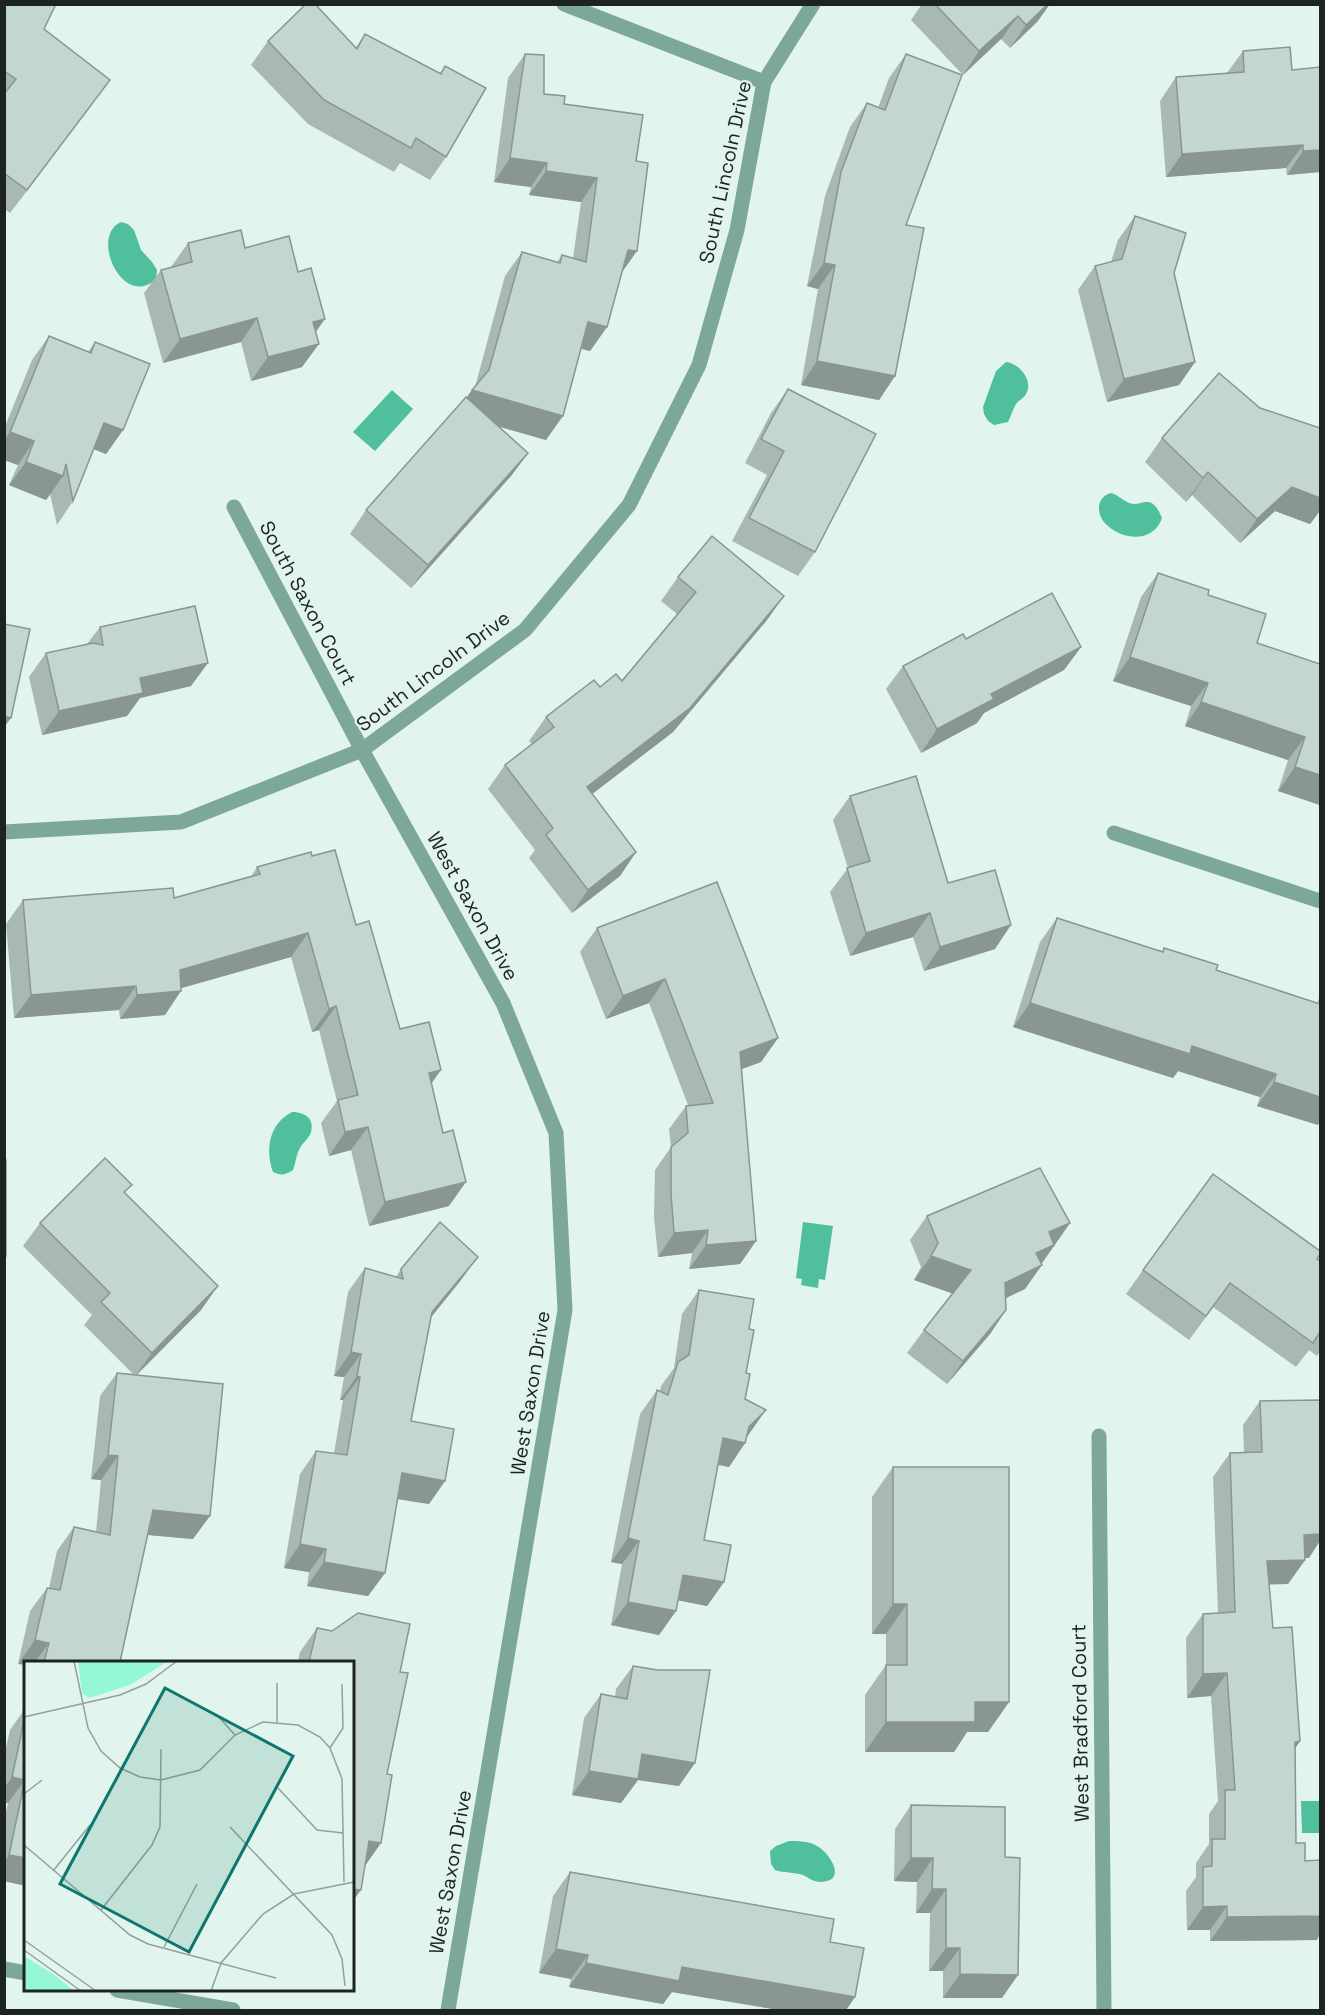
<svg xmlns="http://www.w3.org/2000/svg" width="1325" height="2015" font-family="'Space Grotesk',sans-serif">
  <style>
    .water { fill: #4fbf9d }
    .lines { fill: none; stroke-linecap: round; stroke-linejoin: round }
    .street { stroke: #7da898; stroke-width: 15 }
    .wall { fill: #a9b9b2 }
    .shaded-wall { fill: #899691 }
    .building { fill: #c4d7cf; stroke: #899691; stroke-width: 1.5 }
    .labels { text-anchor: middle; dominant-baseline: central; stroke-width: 4.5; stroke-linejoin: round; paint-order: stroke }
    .street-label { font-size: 20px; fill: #1c2421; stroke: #e1f4ed }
    .inset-road { fill: none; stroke: #92a19b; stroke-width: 1.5 }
    .view { fill: #0f766e; fill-opacity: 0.15; stroke: #0f766e; stroke-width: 3 }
    .inset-edge { fill: none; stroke: #1c2421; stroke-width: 3 }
  </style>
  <rect width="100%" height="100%" fill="#e1f4ed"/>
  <g class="water">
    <path d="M121,222L128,224L134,230L141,250L152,262L157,270L156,279C123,310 89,236 121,222Z"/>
    <path d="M1006,362C1019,363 1034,381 1026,394C1024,398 1019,400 1016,404C1013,409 1011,416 1008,422L994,425L988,421L984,414L983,407L996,371Z"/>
    <path d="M392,390L413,409L375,451L353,432Z"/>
    <path d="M1111,493C1118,495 1121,499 1127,502C1141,510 1150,489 1162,518C1154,542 1125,541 1108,526C1096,517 1095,497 1111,493Z"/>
    <path d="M292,1112C304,1112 315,1118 311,1132C309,1139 303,1142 300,1148C296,1154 296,1163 293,1170C285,1175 281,1176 273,1172C265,1149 269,1124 292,1112Z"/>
    <path d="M803,1222L833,1226L825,1280L819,1279L818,1288L801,1285L802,1279L796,1278Z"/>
    <path d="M1301,1801H1320V1833H1302Z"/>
    <path d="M789,1841C798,1841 809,1841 817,1846C830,1853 848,1881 821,1882C813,1882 809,1878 803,1875C794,1872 784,1873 775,1870L771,1864L770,1851L776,1846Z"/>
  </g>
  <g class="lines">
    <g class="street">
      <path d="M564,4L764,82"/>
      <path d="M234,507L362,750L503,1003L556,1133L565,1310L448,2010"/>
      <path d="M4,832L181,822L362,750L525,630L629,505L699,365L737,230L764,82L813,4"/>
      <path d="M1114,833L1320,901"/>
      <path d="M1099,1436L1104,2010"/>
      <path d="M4,1969L26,1973"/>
      <path d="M117,1990L233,2010"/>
    </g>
  </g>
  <g class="wall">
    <path d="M4,4L44,29L93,103L10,213L4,209Z"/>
    <path d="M922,4H1050L1037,22L1010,48L1001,39L963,75L911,20Z"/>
    <path d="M365,34L440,73L445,66L446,157L430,180L400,163L394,172L308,124L251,65L268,41L356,47Z"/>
    <path d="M1243,51L1292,70L1320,172L1287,175L1286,168L1166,177L1160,101L1176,77L1227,73Z"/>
    <path d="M525,54L544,94L564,104L643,115L621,273L607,327L590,351L581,349L546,440L498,426L528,453L511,476L411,588L350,534L366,510L466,398L475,387L505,276L522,252L557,262L562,255L573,258L581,202L529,195L531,187L494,182L508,78Z"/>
    <path d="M906,54V225L895,376L879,400L801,385L818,289L807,286L825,196L850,127L867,103L878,108L889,78Z"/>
    <path d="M1135,216L1174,273L1195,362L1179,385L1107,402L1078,290L1095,266L1111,262L1118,240Z"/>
    <path d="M188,243L245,248L298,272L316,332L302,367L251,381L241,342L163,363L144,293L161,270L171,267Z"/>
    <path d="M49,336L88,352L95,342L123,430L106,454L94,449L73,501L57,525L50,494L46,500L9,485L18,465L4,460V429L32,360Z"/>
    <path d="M788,389L815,552L798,576L732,541L767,475L745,463L771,413Z"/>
    <path d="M1260,408L1320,428V513L1319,512L1310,524L1275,511L1240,543L1192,495L1186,502L1145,462L1162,438Z"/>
    <path d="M1158,573L1208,595L1257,643L1320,664V805L1278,791L1288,760L1185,726L1191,706L1113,681L1141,597Z"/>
    <path d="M678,577L767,620L673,732L592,794L636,852L620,876L572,913L529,858L535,850L488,789L505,765L532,744L529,741L546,717L600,687L622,681L677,614L661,601Z"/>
    <path d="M100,627L191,686L140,698L127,716L42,735L29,677L46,653L87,644Z"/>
    <path d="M966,639L1081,647L1064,670L984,713L977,723L921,753L886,689L903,666Z"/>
    <path d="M850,796L948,883L995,949L924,971L913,937L850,956L830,892L848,868L833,820Z"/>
    <path d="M312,856L356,925L400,1029L432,1084L449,1206L369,1226L351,1150L329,1156L321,1123L337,1101L319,1030L312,1032L291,957L181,988L165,1015L120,1019L119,1010L14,1018L6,924L23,900L174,898L251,877L257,867Z"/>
    <path d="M1057,918L1162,952L1164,948L1216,970L1317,1003L1320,996V1121L1318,1125L1257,1106L1260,1097L1178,1071L1173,1078L1013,1027L1040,942Z"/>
    <path d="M597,928L778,1038L761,1062L741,1069L756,1241L740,1264L689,1269L692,1253L658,1257L654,1217L655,1170L671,1147L669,1129L686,1106L688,1105L649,1003L606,1019L580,952Z"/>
    <path d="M126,1194L201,1310L137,1375L193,1539L148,1535L120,1662H26L18,1664L30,1611L47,1588H49L57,1551L74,1527L96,1532L101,1480L91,1479L100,1396L117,1373L133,1374L84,1325L92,1315L23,1246L40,1223Z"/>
    <path d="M927,1216L1070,1223L1041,1264L1025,1289L1006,1298V1310L990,1334L947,1384L907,1353L924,1330L952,1293L914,1280L921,1267L910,1240Z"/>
    <path d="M1317,1259L1320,1261V1351L1317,1356L1309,1350L1296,1367L1213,1307L1189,1340L1126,1294L1143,1270Z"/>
    <path d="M365,1268L396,1277L401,1269L461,1280L431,1317L411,1421L445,1481L429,1504L397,1499L385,1573L368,1596L307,1586L309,1572L284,1568L300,1474L316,1451L334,1453L343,1400H340L344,1377L334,1376L348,1292Z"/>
    <path d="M699,1290L749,1329L745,1399L749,1434L747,1437L745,1443L729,1467L718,1465L704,1540L724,1582L707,1606L678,1600L676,1611L659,1635L611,1625L622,1564L611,1562L640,1414L657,1390L660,1391L661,1386L674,1368L682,1314Z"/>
    <path d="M1260,1401L1309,1558H1305V1560L1288,1584H1269L1273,1628L1300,1741L1295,1749L1296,1843L1305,1861L1317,1940L1210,1941V1930H1187L1186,1891L1196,1877V1863L1209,1844V1814L1218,1801L1211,1696L1187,1698L1186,1638L1203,1614L1218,1613L1213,1477L1230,1453H1244L1243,1425Z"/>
    <path d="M893,1467L1009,1702L988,1732H967L954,1752H865V1695L886,1665V1634H872V1497Z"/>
    <path d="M317,1628L400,1672L387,1774L381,1843L365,1866L352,1662H298L300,1652Z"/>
    <path d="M633,1666L679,1786L638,1780L621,1803L572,1795L584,1718L601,1694L615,1697L616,1689Z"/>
    <path d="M26,1696V1886L4,1881V1821L8,1803H4V1757L10,1730L22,1713Z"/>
    <path d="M911,1805L1002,1998H943V1971H929L930,1913H916L917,1882L894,1881L895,1829Z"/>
    <path d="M570,1872L830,1942L855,1997L846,2010H779L672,1992L663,2004L569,1987L571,1979L539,1973L553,1896Z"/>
  </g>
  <g class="shaded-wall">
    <path d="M1048,4H1050L1037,22L1010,48L1026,25Z"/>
    <path d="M1018,16L1001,39L963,75L979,51Z"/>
    <path d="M110,80L93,103L10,213L27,190Z"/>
    <path d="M1303,145L1286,168L1166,177L1182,154Z"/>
    <path d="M1320,150V172L1287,175L1303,151Z"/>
    <path d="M510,158L547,163L531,187L494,182Z"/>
    <path d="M546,171L597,178L581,202L529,195Z"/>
    <path d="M628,250L637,251L620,275Z"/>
    <path d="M824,263L835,265L818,289L807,286Z"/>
    <path d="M257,318L241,342L163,363L180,339Z"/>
    <path d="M325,319L308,343L313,322Z"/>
    <path d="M588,322L607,327L590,351L572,346Z"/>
    <path d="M319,344L302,367L251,381L268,357Z"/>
    <path d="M817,361L895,376L879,400L801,385Z"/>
    <path d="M1195,362L1179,385L1107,402L1124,379Z"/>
    <path d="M472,390L563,416L546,440L455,414Z"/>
    <path d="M104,423L123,430L106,454L88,447Z"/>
    <path d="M10,432L34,441L18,465L4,460V440Z"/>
    <path d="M528,453L511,476L411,588L428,565Z"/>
    <path d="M26,462L63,476L46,500L9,485Z"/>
    <path d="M1208,472L1192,495L1186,502L1203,478Z"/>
    <path d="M1292,487L1320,498V513L1319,512L1310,524L1275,511L1240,543L1257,519Z"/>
    <path d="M784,596L767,620L673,732L570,811L587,787Z"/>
    <path d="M1081,647L1064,670L984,713L977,723L921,753L937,729L991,694Z"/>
    <path d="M1130,657L1208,683L1191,706L1113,681Z"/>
    <path d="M208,663L191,686L140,698L127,716L42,735L59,711L140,678Z"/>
    <path d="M1201,702L1305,737L1288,760L1185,726Z"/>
    <path d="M4,716L11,718L4,727Z"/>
    <path d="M1295,767L1320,775V805L1278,791Z"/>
    <path d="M636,852L620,876L572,913L588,890Z"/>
    <path d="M930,913L913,937L850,956L866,933Z"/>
    <path d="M1011,925L995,949L924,971L940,947Z"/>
    <path d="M308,933L291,957L164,993L181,991L165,1015L120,1019L137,995L180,970Z"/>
    <path d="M665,979L649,1003L606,1019L623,996Z"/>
    <path d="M136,986L119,1010L14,1018L31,995Z"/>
    <path d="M1030,1003L1192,1046L1276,1074L1260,1097L1178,1071L1173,1078L1013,1027Z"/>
    <path d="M336,1006L319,1030L312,1032L329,1009Z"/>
    <path d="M778,1038L761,1062L723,1076L740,1052Z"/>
    <path d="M441,1070L424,1094L429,1073Z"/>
    <path d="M1274,1082L1320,1097V1121L1318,1125L1257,1106Z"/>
    <path d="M368,1127L351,1150L329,1156L345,1132Z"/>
    <path d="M466,1182L449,1206L369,1226L385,1202Z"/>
    <path d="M1070,1223L1040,1266L1042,1265L1025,1289L989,1306L1005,1283L1049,1232Z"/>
    <path d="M708,1230L692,1253L658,1257L674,1233Z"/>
    <path d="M756,1241L740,1264L689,1269L706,1245Z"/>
    <path d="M931,1256L971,1270L954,1294L914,1280Z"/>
    <path d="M478,1257L461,1280L416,1336L432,1312Z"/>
    <path d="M1230,1283L1213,1307L1189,1340L1206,1316Z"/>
    <path d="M218,1286L201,1310L135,1376L152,1353Z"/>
    <path d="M1006,1310L990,1334L947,1384L963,1361Z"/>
    <path d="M351,1352L361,1354L344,1377L334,1376Z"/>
    <path d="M357,1376L360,1377L343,1400H340Z"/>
    <path d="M766,1410L749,1434L741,1442L745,1443L729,1467L707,1462L723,1438L749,1427Z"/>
    <path d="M108,1455L118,1456L101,1480L91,1479Z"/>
    <path d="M402,1473L445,1481L429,1504L385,1497Z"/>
    <path d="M153,1510L210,1516L193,1539L137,1534Z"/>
    <path d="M1320,1534V1541L1309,1558H1288L1304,1535Z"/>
    <path d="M628,1538L639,1541L622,1564L611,1562Z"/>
    <path d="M300,1544L326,1549L309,1572L284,1568Z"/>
    <path d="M1305,1560L1288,1584L1250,1585L1267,1561Z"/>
    <path d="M324,1562L385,1573L368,1596L307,1586Z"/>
    <path d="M683,1575L724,1582L707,1606L666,1598Z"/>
    <path d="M628,1602L676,1611L659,1635L611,1625Z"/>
    <path d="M893,1604H907L886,1634H872Z"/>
    <path d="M35,1640L49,1643L35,1662H26V1665L18,1664Z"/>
    <path d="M1227,1673L1211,1696L1187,1698L1203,1674Z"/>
    <path d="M975,1702H1009L988,1732H967L954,1752H865L886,1722Z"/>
    <path d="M1300,1741L1283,1765L1295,1742Z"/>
    <path d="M642,1754L695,1763L679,1786L638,1780L621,1803L572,1795L589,1771Z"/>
    <path d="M12,1777L25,1780L8,1803H4V1788Z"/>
    <path d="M369,1841L381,1843L364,1867Z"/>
    <path d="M9,1855L26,1858V1886L4,1881V1862Z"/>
    <path d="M911,1858H933L917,1882L894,1881Z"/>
    <path d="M352,1889L361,1890L352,1902Z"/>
    <path d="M932,1889H946L930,1913H916Z"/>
    <path d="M1227,1906L1210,1930H1187L1203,1907Z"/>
    <path d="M1320,1916V1934L1317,1940L1210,1941L1227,1917Z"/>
    <path d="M946,1948H960L943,1971H929Z"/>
    <path d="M556,1949L588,1955L571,1979L539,1973Z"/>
    <path d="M586,1963L682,1967L855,1997L846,2010H779L672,1992L663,2004L569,1987Z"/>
    <path d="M960,1974L1018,1975L1002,1998H943Z"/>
  </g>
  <g class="building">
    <path d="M4,4H56L44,29L110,80L27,190L4,173V94L16,79L4,71Z"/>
    <path d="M306,4H315L357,49L365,34L441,74L445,66L486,88L446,157L416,138L411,148L324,100L268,41Z"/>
    <path d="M935,4H1048L1026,25L1018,16L979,51Z"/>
    <path d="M1290,47L1292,70L1320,67V150L1303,151V145L1182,154L1176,77L1244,72L1243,51Z"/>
    <path d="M525,54L544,55V94L565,96L564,104L643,115L636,161L648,163L637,251L628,250L607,327L588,322L563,416L472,390L489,370L522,252L560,263L562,255L586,262L597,178L546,171L547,163L510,158Z"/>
    <path d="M906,54L962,75L906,225L924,228L895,376L817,361L835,265L824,263L841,172L867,103L885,110Z"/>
    <path d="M1135,216L1186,233L1174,273L1195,362L1124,379L1095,266L1122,259Z"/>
    <path d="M241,230L245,248L289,236L298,272L311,268L325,319L313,322L319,344L268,357L257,318L180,339L161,270L192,262L188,243Z"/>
    <path d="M49,336L91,353L95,342L150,364L123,430L104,423L73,501L66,464L63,476L26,462L34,441L10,432Z"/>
    <path d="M1219,373L1260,408L1320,428V498L1292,487L1257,519L1208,472L1203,478L1162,438Z"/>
    <path d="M788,389L876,434L815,552L749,518L784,451L761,439Z"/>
    <path d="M466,397L528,453L428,565L366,510Z"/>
    <path d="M712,536L784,596L690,708L587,787L636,852L588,890L546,835L553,828L505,765L554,727L546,717L594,680L600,687L616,674L622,681L696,592L678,577Z"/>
    <path d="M1158,573L1209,590L1208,595L1266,614L1257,643L1320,664V775L1295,767L1305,737L1201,702L1208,683L1130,657Z"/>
    <path d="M1052,593L1081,647L991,694L994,699L937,729L903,666L963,634L966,639Z"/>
    <path d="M195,606L208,663L140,678L143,693L59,711L46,653L93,643L103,645L100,627Z"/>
    <path d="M4,624L30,629L11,718L4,716Z"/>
    <path d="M916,776L948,883L995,870L1011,925L940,947L930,913L866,933L847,868L870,861L850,796Z"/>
    <path d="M335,850L356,925L369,921L400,1029L429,1022L441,1070L429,1073L443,1133L453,1130L466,1182L385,1202L368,1127L345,1132L338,1100L358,1095L336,1006L329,1009L308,933L180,970L181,991L137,995L136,986L31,995L23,900L173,888L174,898L260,874L257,867L311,852L312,856Z"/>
    <path d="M717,882L778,1038L740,1052L756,1241L706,1245L708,1230L674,1233L671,1193V1147L688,1133L686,1106L713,1103L665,979L623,996L597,928Z"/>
    <path d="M1057,918L1163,952L1164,948L1218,965L1216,970L1320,1004V1097L1274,1082L1276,1074L1192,1046L1190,1054L1030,1003Z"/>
    <path d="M105,1158L132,1185L124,1192L218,1286L152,1353L101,1302L110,1293L40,1223Z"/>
    <rect x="4" y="1160" width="2" height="96"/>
    <path d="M1040,1168L1070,1223L1049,1232L1054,1245L1036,1253L1042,1265L1005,1283L1006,1310L963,1361L924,1330L971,1270L931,1256L938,1243L927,1216Z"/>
    <path d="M1213,1174L1320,1251V1254L1317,1259L1320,1261V1332L1313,1343L1230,1283L1206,1316L1143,1270Z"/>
    <path d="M440,1222L478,1257L432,1312L411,1421L454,1429L445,1481L402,1473L385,1573L324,1562L326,1549L300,1544L316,1451L347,1455L360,1377L357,1376L361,1354L351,1352L365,1268L403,1279L401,1269Z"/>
    <path d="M699,1290L754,1299L749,1329L754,1330L746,1373L750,1374L745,1399L766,1410L749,1427L745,1443L723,1438L704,1540L731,1545L724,1582L683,1575L676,1611L628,1602L639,1541L628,1538L657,1390L668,1395L678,1362L689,1355Z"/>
    <path d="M117,1373L223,1384L210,1516L153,1510L120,1662H44L49,1643L35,1640L47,1588L60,1590L74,1527L110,1535L118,1456L108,1455Z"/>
    <path d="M1320,1400V1534L1304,1535L1305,1560L1267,1561L1273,1628L1292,1627L1300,1741L1295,1742L1296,1843H1305V1861L1320,1860V1916L1227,1917V1906L1203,1907V1867L1212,1866V1839H1225V1790H1235L1227,1673L1203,1674V1614L1235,1612L1230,1453L1262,1452L1260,1401Z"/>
    <path d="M893,1467H1009V1702H975V1722H886V1665H907V1604H893Z"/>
    <path d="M358,1613L410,1624L400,1672L408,1673L387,1774L392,1775L381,1843L369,1841L361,1890L352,1889V1662H309L317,1628L332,1631Z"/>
    <path d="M633,1666L658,1670H710L695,1763L642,1754L638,1779L589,1771L601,1694L627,1699Z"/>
    <path d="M26,1712V1858L9,1855L25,1780L12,1777Z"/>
    <path d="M911,1805L1005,1807V1857L1020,1858L1018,1975L960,1974V1948H946V1889H932L933,1858H911Z"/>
    <path d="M570,1872L834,1919L830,1942L864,1948L855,1997L682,1967L679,1981L586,1963L588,1955L556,1949Z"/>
  </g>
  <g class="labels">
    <g class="street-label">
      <text transform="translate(725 172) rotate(-78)">South Lincoln Drive</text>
      <text transform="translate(308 603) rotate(62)">South Saxon Court</text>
      <text transform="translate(433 671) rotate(-37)">South Lincoln Drive</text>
      <text transform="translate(473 906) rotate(61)">West Saxon Drive</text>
      <text transform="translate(530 1393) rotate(-81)">West Saxon Drive</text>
      <text transform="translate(1080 1723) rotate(-91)">West Bradford Court</text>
      <text transform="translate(450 1872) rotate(-80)">West Saxon Drive</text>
    </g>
  </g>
  <g transform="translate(24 1661)">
    <rect width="330" height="330" fill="#e1f4ed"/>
    <path d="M54,0H144L106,24L65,37L58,32ZM0,295L32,315L50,330H0Z" fill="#94f8d6"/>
    <path class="inset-road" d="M50,0L64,67L77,90L96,107L116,116L137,119L176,109L211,74L239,61L274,64L296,76L306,87L318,118L320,221M253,22V61M193,54L211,74M0,56L96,34L122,23L153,0M306,87L319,67L318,23M254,127L293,169L319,172M0,133L18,119M206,166L308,274L318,298L321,325M0,184L106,274L124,283L252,317M29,210L66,164M77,249L128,184L136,166L137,88M0,279L72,330M140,286L173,223M0,289L57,330M187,330L197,302L239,253L270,233L330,221"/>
    <path class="view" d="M141,27L269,95L165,291L36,223Z"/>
    <rect width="330" height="330" class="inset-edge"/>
  </g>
  <rect width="1325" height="2015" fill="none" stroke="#1c2421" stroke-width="12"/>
</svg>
